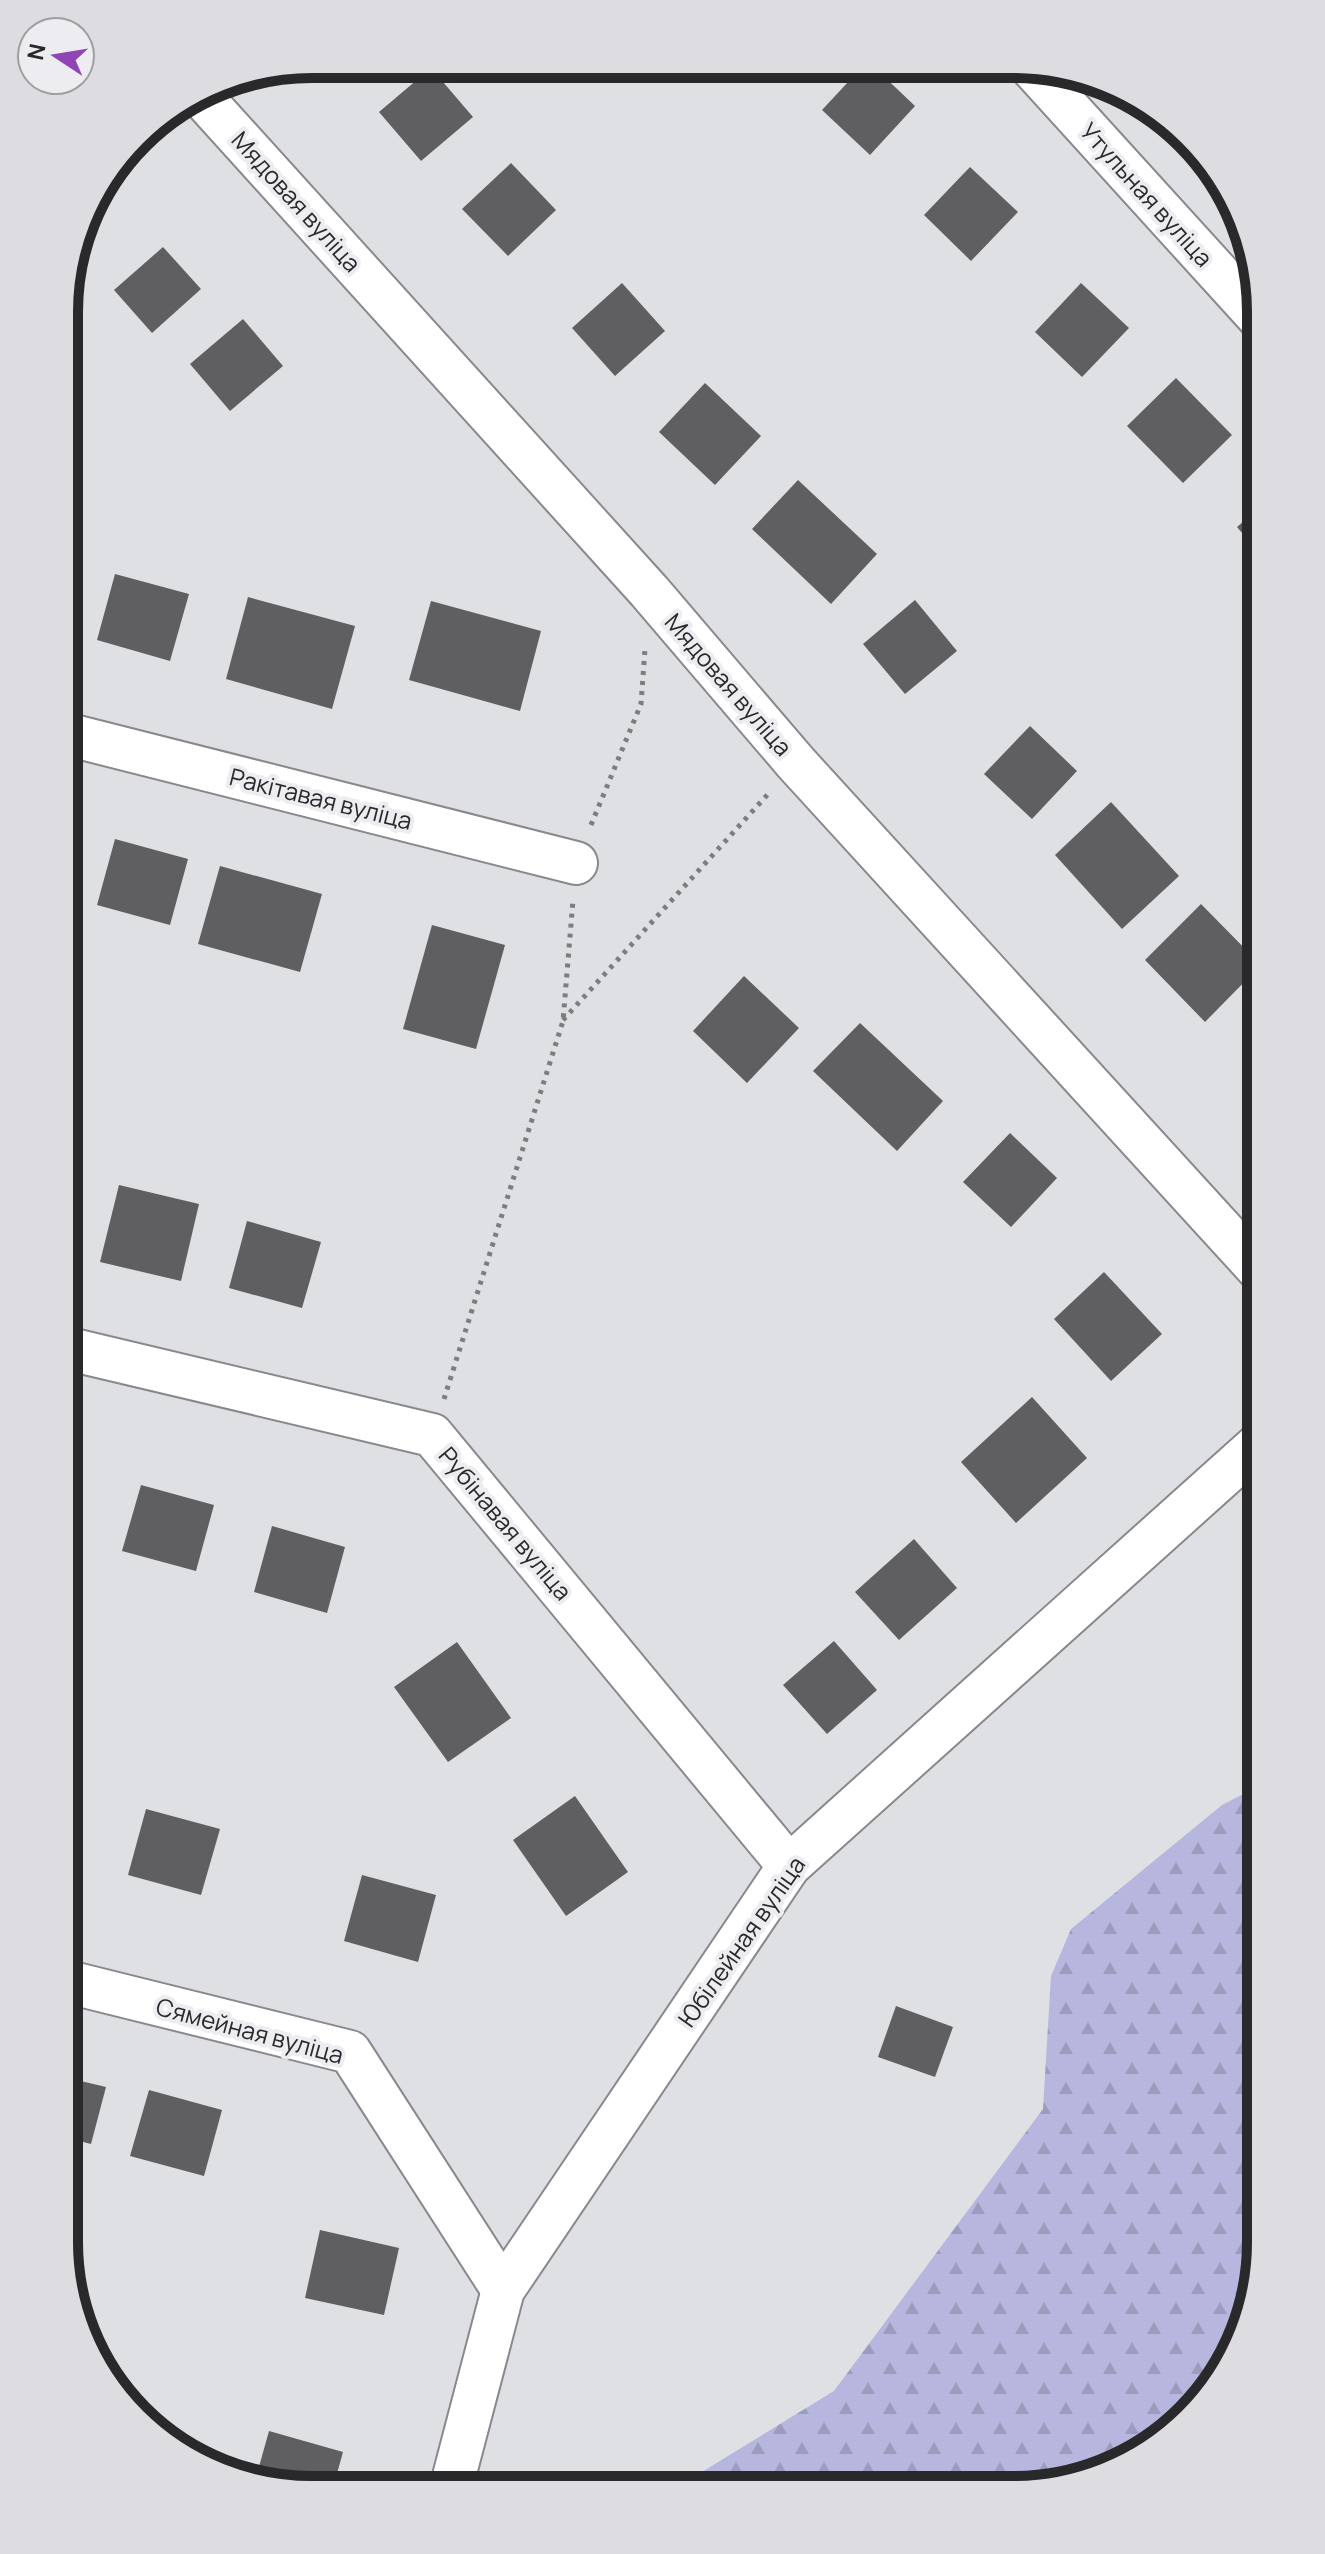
<svg xmlns="http://www.w3.org/2000/svg" width="1325" height="2554" font-family="Manrope,sans-serif">
  <style>
    .forest { fill: url(#forest-firs) }
    .building { fill: #5f5f62 }
    .lines { fill: none; stroke-linecap: round; stroke-linejoin: round }
    .minor-casing { stroke: #89898d; stroke-width: 46 }
    .path { stroke: #7c7d7f; stroke-width: 5; stroke-dasharray: 4 6; stroke-linecap: butt }
    .minor { stroke: #fff; stroke-width: 42 }
    .labels { text-anchor: middle; dominant-baseline: central; stroke-width: 8; stroke-linejoin: round; paint-order: stroke }
    .street-label { font-size: 24px; fill: #29292b; stroke: #ededf1 }
    .rim { fill: none; stroke: #29292b; stroke-width: 10 }
  </style>
  <defs>
    <pattern id="forest-firs" width="22" height="20" patternUnits="userSpaceOnUse" patternTransform="scale(2)"><rect width="22" height="20" fill="#b6b6de"/><path d="M5 1l3.5 6h-7zM16 11l3.5 6h-7z" fill="#9c9cbf"/></pattern>
  </defs>
  <rect width="100%" height="100%" fill="#dfe0e4"/>
  <path class="forest" d="M1261,1785L1260,2259L1242,2337L1210,2393L1151,2448L1092,2477L1013,2490L674,2489L834,2391L1043,2109L1051,1976L1071,1929L1222,1805Z"/>
  <g class="building">
    <path d="M862,67L875,68L915,106L870,155L822,110Z"/>
    <path d="M431,68L473,117L421,161L379,112Z"/>
    <path d="M511,163L556,210L508,256L462,209Z"/>
    <path d="M970,167L1018,212L971,261L924,215Z"/>
    <path d="M163,247L201,289L152,333L114,290Z"/>
    <path d="M622,283L665,331L615,376L572,328Z"/>
    <path d="M1081,283L1129,328L1082,377L1035,332Z"/>
    <path d="M243,319L283,366L230,411L190,364Z"/>
    <path d="M1176,378L1232,435L1183,483L1127,426Z"/>
    <path d="M705,383L761,436L715,485L659,432Z"/>
    <path d="M798,480L877,554L831,604L752,529Z"/>
    <path d="M1261,506V555L1237,527Z"/>
    <path d="M115,574L189,594L170,661L97,640Z"/>
    <path d="M248,597L355,626L332,709L226,679Z"/>
    <path d="M915,600L957,651L905,694L863,644Z"/>
    <path d="M431,601L541,631L520,711L409,680Z"/>
    <path d="M1030,726L1077,771L1032,819L984,774Z"/>
    <path d="M1111,802L1179,876L1122,929L1055,855Z"/>
    <path d="M115,839L188,859L170,925L97,905Z"/>
    <path d="M220,866L322,894L300,972L198,944Z"/>
    <path d="M1201,904L1261,965L1205,1022L1145,960Z"/>
    <path d="M432,925L505,945L476,1049L403,1029Z"/>
    <path d="M744,976L799,1028L747,1083L693,1031Z"/>
    <path d="M860,1023L943,1101L897,1151L813,1071Z"/>
    <path d="M1010,1133L1057,1178L1011,1227L963,1182Z"/>
    <path d="M119,1185L199,1204L181,1281L100,1262Z"/>
    <path d="M247,1221L321,1242L302,1308L229,1288Z"/>
    <path d="M1104,1272L1162,1334L1111,1381L1054,1319Z"/>
    <path d="M1032,1397L1087,1458L1016,1523L961,1462Z"/>
    <path d="M141,1485L214,1505L196,1571L122,1551Z"/>
    <path d="M272,1526L345,1547L327,1613L254,1592Z"/>
    <path d="M914,1539L957,1588L899,1640L855,1592Z"/>
    <path d="M834,1641L877,1690L827,1734L783,1685Z"/>
    <path d="M457,1642L511,1718L448,1762L394,1687Z"/>
    <path d="M575,1796L628,1872L566,1916L513,1840Z"/>
    <path d="M146,1809L220,1829L201,1895L128,1875Z"/>
    <path d="M362,1875L436,1895L418,1962L344,1941Z"/>
    <path d="M896,2006L953,2027L935,2077L878,2057Z"/>
    <path d="M64,2077L106,2087L91,2144L64,2137Z"/>
    <path d="M149,2090L222,2110L204,2176L130,2156Z"/>
    <path d="M320,2230L399,2248L384,2315L305,2298Z"/>
    <path d="M269,2431L343,2452L333,2488H279L255,2481Z"/>
  </g>
  <g class="lines">
    <g class="minor-casing">
      <g id="minor">
        <path d="M1032,68L1261,320"/>
        <path d="M199,94L649,591L796,763L1261,1272"/>
        <path d="M66,734L576,863"/>
        <path d="M65,1348L432,1435L789,1866"/>
        <path d="M64,1981L350,2052L503,2290"/>
        <path d="M451,2488L503,2290L789,1866L1261,1442"/>
      </g>
    </g>
    <g class="path">
      <path d="M591,825L641,704L645,649"/>
      <path d="M563,1020L769,793"/>
      <path d="M444,1399L563,1021L573,900"/>
    </g>
    <use href="#minor" class="minor"/>
  </g>
  <g class="labels">
    <g class="street-label">
      <text transform="translate(1147 194) rotate(48)">Утульная вуліца</text>
      <text transform="translate(297 201) rotate(48)">Мядовая вуліца</text>
      <text transform="translate(729 684) rotate(49)">Мядовая вуліца</text>
      <text transform="translate(321 798) rotate(14)">Ракітавая вуліца</text>
      <text transform="translate(506 1523) rotate(50)">Рубінавая вуліца</text>
      <text transform="translate(741 1941) rotate(-55)">Юбілейная вуліца</text>
      <text transform="translate(250 2030) rotate(15)">Сямейная вуліца</text>
    </g>
  </g>
  <path d="M0 0H1325V2554H0ZM312 78H1013A234 234 0 0 1 1247 312V2242A234 234 0 0 1 1013 2476H312A234 234 0 0 1 78 2242V312A234 234 0 0 1 312 78Z" fill="#dddde1" fill-rule="evenodd"/>
  <path class="rim" d="M312 78H1013A234 234 0 0 1 1247 312V2242A234 234 0 0 1 1013 2476H312A234 234 0 0 1 78 2242V312A234 234 0 0 1 312 78Z"/>
  <g transform="translate(56 56) rotate(282)"><circle r="38" fill="#ededf1" stroke="#9f9fa2" stroke-width="2"/>
  <path d="M0-6L14 30L0 20L-14 30Z" fill="#9045b7"/>
  <text y="-12" font-size="22" font-weight="bold" text-anchor="middle" fill="#29292b">N</text>
  </g>
</svg>
